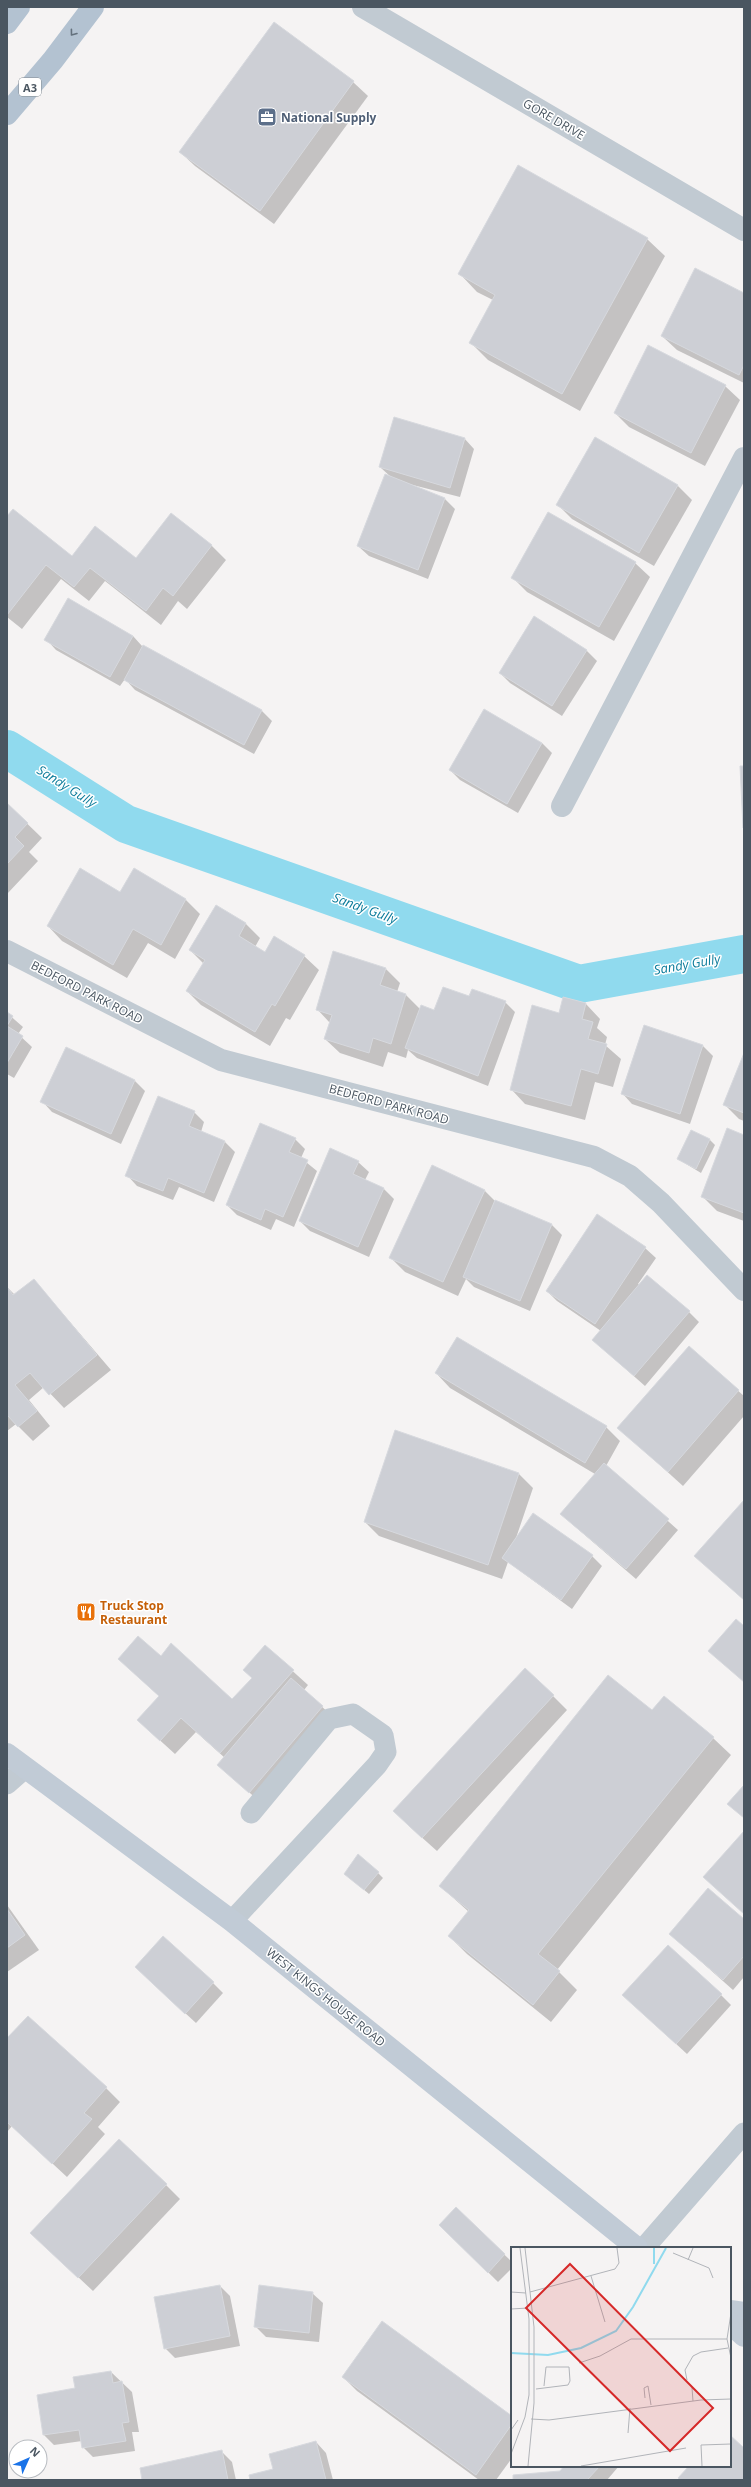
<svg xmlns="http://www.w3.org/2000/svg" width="751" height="2487" font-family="'Open Sans',sans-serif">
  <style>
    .shadow { fill: #0003 }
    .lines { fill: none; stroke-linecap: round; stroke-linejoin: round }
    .canal { stroke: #90daee; stroke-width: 38 }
    .building { fill: #cdcfd5; stroke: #d7d9de }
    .lane { stroke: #c1cad2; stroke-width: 21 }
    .street { stroke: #c1cad2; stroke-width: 22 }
    .secondary { stroke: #c1cbd6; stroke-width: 22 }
    .primary { stroke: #b3c2d1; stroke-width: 22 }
    .oneway { stroke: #64717d }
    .labels { text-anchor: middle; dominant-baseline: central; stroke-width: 3; stroke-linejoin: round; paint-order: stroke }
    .shield { fill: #fff; stroke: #808990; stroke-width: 1 }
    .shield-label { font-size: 11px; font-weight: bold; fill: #4a5661 }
    .service-label { font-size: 12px; font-weight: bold; fill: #4e5e75; stroke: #fff; text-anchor: start }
    .street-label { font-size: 12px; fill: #4a5661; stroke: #fff }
    .food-label { font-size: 12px; font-weight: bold; fill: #c56008; stroke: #fff; text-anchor: start }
    .water-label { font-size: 13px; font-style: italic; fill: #0c7c9b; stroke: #fff }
    .inset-river { fill: none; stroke: #90daee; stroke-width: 2 }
    .inset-road { fill: none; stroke: #b1b4b9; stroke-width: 1 }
    .view { fill: #d62828; fill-opacity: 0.15; stroke: #d62828; stroke-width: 2 }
    .inset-edge { fill: none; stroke: #4a5661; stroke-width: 2 }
  </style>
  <rect width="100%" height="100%" fill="#f5f3f3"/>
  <g class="shadow">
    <path d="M274,24L353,82L368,96L274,224L195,166L180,152Z"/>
    <path d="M647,239L665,256L580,411L488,360L470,342L493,300L477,292L460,274Z"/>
    <path d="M744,294V383L677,350L662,336Z"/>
    <path d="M725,386L740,400L705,466L629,427L615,413Z"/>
    <path d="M464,438L474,449L460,497L401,482L445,499L455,509L428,579L369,556L358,546L392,478L380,467Z"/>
    <path d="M678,486L692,500L654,566L572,519L558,505Z"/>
    <path d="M7,515L72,557L136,559L211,545L226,560L187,609L178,601L161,625L105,581L89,601L61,579L22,629L7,617Z"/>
    <path d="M635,563L650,577L614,641L527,592L513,578Z"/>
    <path d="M535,618L587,651L597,661L562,716L510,683L500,673Z"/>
    <path d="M133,636L142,646L262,711L272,721L254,754L135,690L125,679L120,686L56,650L46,639Z"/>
    <path d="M542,743L552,753L518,813L460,780L450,770Z"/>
    <path d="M7,804L42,838L29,852L38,861L7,894Z"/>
    <path d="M134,870L186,900L200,914L175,959L148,943L127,978L62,941L48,926L121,893Z"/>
    <path d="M216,906L246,924L260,938L255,947L265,953L304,956L319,970L290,1020L286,1018L270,1046L201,1005L187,991L204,964L190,950Z"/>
    <path d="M385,968L400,983L397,992L406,995L421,1010L434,1012L469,998L505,1002L515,1012L488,1086L417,1058L408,1050L406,1058L388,1052L383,1067L340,1053L325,1039L330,1023L317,1009Z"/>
    <path d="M586,1004L600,1019L597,1028L607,1037L605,1045L621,1059L613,1087L595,1082L585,1120L525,1104L511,1089L559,1014Z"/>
    <path d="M7,1013L23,1027L18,1034L32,1047L14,1078L7,1074Z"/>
    <path d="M645,1026L703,1046L713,1056L690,1124L632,1104L622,1093Z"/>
    <path d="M66,1049L135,1081L145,1091L121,1144L52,1112L42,1101Z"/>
    <path d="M744,1056V1121L739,1119L724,1104Z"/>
    <path d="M194,1112L204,1122L201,1132L225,1142L235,1152L214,1202L179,1187L173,1200L137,1186L127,1175Z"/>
    <path d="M692,1131L710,1140L715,1145L701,1173L678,1159Z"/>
    <path d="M744,1136V1221L717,1211L702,1196Z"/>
    <path d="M295,1139L305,1149L301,1158L317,1171L294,1227L276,1219L271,1230L237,1215L227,1205Z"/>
    <path d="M358,1162L369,1172L365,1180L383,1188L394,1199L369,1257L310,1231L300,1221Z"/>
    <path d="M432,1166L485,1191L495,1201L552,1225L562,1235L530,1311L474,1287L466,1279L458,1296L405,1272L390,1257Z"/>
    <path d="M645,1248L656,1258L638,1284L689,1312L699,1322L645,1386L593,1340L601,1331L557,1301L547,1291Z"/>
    <path d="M34,1280L111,1370L64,1408L44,1387L29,1400L50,1426L33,1441L16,1424L7,1431V1287L15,1295Z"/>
    <path d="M689,1348L744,1396V1416L683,1486L619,1428Z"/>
    <path d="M436,1373L606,1427L620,1441L606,1466L678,1530L636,1579L572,1524L595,1474L450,1388Z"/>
    <path d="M395,1432L519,1474L533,1488L516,1538L533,1515L592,1556L602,1566L572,1609L508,1562L502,1579L379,1536L365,1522Z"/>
    <path d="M744,1501V1600L696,1556Z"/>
    <path d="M265,1646L308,1685L304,1690L333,1717L260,1802L219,1765L225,1758L196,1732L175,1754L153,1734L160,1697L134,1673L161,1657L232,1700L253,1678Z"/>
    <path d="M553,1696L567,1710L437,1851L409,1826Z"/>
    <path d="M664,1698L713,1738L731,1755L557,1970L577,1990L551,2022L467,1954L449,1936L469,1912L440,1886L652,1712Z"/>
    <path d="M378,1873L383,1878L369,1894L351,1879Z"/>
    <path d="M7,1905L39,1950L7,1972Z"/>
    <path d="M744,1920V1977L733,1990L670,1934Z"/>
    <path d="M146,1977L213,1983L223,1993L196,2023Z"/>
    <path d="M721,1995L731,2005L687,2054L634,2005Z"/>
    <path d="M7,2040L106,2088L120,2102L98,2127L105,2134L67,2177L12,2126L7,2132Z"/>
    <path d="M166,2185L180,2199L93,2291L46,2247Z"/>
    <path d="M456,2209L512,2262V2268L498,2282L440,2225Z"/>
    <path d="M220,2286L230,2296L240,2346L175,2358L165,2348Z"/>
    <path d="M312,2293L323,2303L319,2342L266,2337L255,2326Z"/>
    <path d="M111,2372L132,2392L139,2432H132L135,2451L93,2457L83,2447L82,2441L54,2445L44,2435L38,2396L76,2389Z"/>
    <path d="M343,2377L512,2417V2458L496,2480H479L357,2391Z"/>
    <path d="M316,2442L326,2453L333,2480H251L274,2470Z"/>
    <path d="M222,2452L232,2462L236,2480H143Z"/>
    <path d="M565,2466H619L607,2480H514L560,2472Z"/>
  </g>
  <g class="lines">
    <path class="canal" d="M7,749L126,824L579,984L744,954"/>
  </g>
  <g class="building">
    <path d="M274,22L354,81L260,211L179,152Z"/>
    <path d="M518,165L648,238L562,394L469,343L495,295L458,274Z"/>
    <path d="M695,268L744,293V365L739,375L661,336Z"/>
    <path d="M648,345L726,385L691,453L614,413Z"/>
    <path d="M394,417L465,438L450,488L379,467Z"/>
    <path d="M595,437L678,485L639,553L556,505Z"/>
    <path d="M385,474L445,498L418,570L357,546Z"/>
    <path d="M13,509L72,556L95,526L136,558L171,513L212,545L173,596L163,588L146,611L90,568L74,587L46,565L7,615V516Z"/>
    <path d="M548,512L636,562L599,627L511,578Z"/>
    <path d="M68,598L133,636L110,677L44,640Z"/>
    <path d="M534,616L587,650L552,706L499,673Z"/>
    <path d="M143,645L262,710L244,745L124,680Z"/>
    <path d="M484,709L542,743L507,804L449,770Z"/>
    <path d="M740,766H744V828H743Z"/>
    <path d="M7,803L28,823L15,837L24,846L7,864Z"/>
    <path d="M80,868L120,892L134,868L186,899L161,945L133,929L113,965L47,926Z"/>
    <path d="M216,905L246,923L239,936L265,952L274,936L305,955L275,1006L272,1004L255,1032L186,991L205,960L189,950Z"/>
    <path d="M333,951L386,968L380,985L406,994L391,1044L373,1038L369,1053L324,1039L332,1015L316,1010Z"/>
    <path d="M443,987L469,996L472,989L506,1001L478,1076L405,1048L421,1005L434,1010Z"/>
    <path d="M563,997L586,1003L582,1019L593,1022L588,1039L607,1044L598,1074L581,1069L571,1106L510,1090L532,1005L559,1013Z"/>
    <path d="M7,1012L13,1016L7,1026L23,1036L7,1063Z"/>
    <path d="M644,1025L703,1045L680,1114L621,1094Z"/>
    <path d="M66,1047L135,1080L111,1134L40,1102Z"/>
    <path d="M744,1053V1113L723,1105Z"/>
    <path d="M158,1096L195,1111L189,1126L225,1141L204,1193L168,1178L163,1191L125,1176Z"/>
    <path d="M260,1123L296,1138L289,1152L308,1160L283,1217L265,1209L261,1220L226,1205Z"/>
    <path d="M727,1128L744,1135V1213L701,1197Z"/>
    <path d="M691,1130L710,1139L696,1169L677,1159Z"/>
    <path d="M330,1148L359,1161L353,1174L384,1188L358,1247L299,1221Z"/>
    <path d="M432,1165L485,1190L443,1282L389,1258Z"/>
    <path d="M495,1200L552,1224L520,1301L463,1277Z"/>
    <path d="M597,1214L646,1247L595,1324L546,1291Z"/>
    <path d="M647,1275L690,1311L634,1376L592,1340Z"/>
    <path d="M34,1279L97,1355L49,1395L30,1373L15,1385L37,1411L18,1427L7,1415V1287L13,1295Z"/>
    <path d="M457,1337L607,1426L585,1463L435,1373Z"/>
    <path d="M689,1346L739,1390L668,1472L617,1428Z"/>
    <path d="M395,1430L519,1473L488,1565L364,1522Z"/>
    <path d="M604,1463L669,1519L626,1569L560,1514Z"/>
    <path d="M744,1500V1600L694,1556Z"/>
    <path d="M533,1513L593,1555L561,1600L502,1558Z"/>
    <path d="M736,1619L744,1626V1682L708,1651Z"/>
    <path d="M138,1636L161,1656L171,1643L232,1699L252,1678L243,1670L265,1645L294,1670L220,1753L181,1718L160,1741L137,1720L159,1696L118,1659Z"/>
    <path d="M525,1668L554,1695L422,1838L393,1811Z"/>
    <path d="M608,1675L652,1710L664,1696L714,1737L538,1954L560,1971L533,2005L448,1936L469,1910L439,1886Z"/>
    <path d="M291,1678L323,1706L249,1793L217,1765Z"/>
    <path d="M744,1785V1818L727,1804Z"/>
    <path d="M744,1831V1914L703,1877Z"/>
    <path d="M358,1854L379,1872L364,1890L344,1874Z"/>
    <path d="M708,1888L744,1919V1956L723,1980L669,1934Z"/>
    <path d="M7,1909L25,1935L7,1948Z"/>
    <path d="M163,1936L214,1982L185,2014L135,1967Z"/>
    <path d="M668,1945L722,1994L676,2044L622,1995Z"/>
    <path d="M28,2016L107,2087L84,2113L92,2119L52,2164L7,2122V2038Z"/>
    <path d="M119,2139L167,2184L78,2278L30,2233Z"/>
    <path d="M456,2207L505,2254L488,2273L439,2225Z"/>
    <path d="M220,2285L230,2336L164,2349L154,2297Z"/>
    <path d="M259,2285L313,2292L309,2333L254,2327Z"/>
    <path d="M382,2321L512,2416V2424L476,2475L342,2377Z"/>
    <path d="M111,2371L113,2383L122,2381L129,2422L122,2423L126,2441L82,2448L79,2430L43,2435L37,2395L75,2388L73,2377Z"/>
    <path d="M730,2435L744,2448V2480H680L678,2478L689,2466H730Z"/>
    <path d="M316,2441L326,2480H250L249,2475L273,2469L269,2454Z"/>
    <path d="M222,2450L228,2480H142L140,2468Z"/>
    <path d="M564,2466H600L587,2480H513V2475L560,2471Z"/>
  </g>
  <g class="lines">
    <g class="lane">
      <path d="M7,1784L25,1768"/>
      <path d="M232,1921L377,1765L386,1752L383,1735L353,1714L329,1719L251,1813"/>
      <path d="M644,2248L744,2133"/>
    </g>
    <g class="street">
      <path d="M363,7L744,230"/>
      <path d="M562,806L744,458"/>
      <path d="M7,951L221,1060L594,1157L630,1176L661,1203L744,1290"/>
    </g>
    <g class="secondary">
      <path d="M7,1754L232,1921L637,2248"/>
      <path d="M730,2311L744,2313"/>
      <path d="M730,2323L744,2336"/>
    </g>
    <g class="primary">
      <path d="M7,23L19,7"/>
      <path d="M7,114L53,60L93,7"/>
    </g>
  </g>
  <defs><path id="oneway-chevron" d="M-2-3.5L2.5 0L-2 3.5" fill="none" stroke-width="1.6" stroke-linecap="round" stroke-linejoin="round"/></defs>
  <use class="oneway" href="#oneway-chevron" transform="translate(73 33) rotate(127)"/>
  <defs>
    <g id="office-square" transform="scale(1)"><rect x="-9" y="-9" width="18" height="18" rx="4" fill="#5c6f8a" stroke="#fff"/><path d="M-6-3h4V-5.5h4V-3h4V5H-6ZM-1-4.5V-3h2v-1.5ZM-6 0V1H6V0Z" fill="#fff"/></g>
    <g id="restaurant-square" transform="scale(1)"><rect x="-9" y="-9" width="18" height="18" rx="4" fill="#e8710a" stroke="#fff"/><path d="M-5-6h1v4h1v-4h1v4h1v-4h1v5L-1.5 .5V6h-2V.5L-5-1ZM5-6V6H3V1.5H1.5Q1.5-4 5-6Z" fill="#fff"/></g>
  </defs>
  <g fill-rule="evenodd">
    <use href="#office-square" x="267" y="117"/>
    <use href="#restaurant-square" x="86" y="1612"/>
  </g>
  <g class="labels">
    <rect class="shield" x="19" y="78" width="22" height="18" rx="3"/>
    <g class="shield-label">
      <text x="30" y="87">A3</text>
    </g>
    <g class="service-label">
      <text x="281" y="117">National Supply</text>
    </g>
    <g class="street-label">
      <text transform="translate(554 119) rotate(30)">GORE DRIVE</text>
      <text transform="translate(87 992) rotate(27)">BEDFORD PARK ROAD</text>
      <text transform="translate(389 1104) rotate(15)">BEDFORD PARK ROAD</text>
      <text transform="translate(326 1997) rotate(39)">WEST KINGS HOUSE ROAD</text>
    </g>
    <g class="food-label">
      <text x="100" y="1605">Truck Stop<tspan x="100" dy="14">Restaurant</tspan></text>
    </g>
    <g class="water-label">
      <text transform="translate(67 786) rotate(32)">Sandy Gully</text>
      <text transform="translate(365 908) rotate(20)">Sandy Gully</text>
      <text transform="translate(687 964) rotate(-10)">Sandy Gully</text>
    </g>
  </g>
  <g transform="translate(511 2247)">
    <rect width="220" height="220" fill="#f5f3f3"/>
    <path class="inset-river" d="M143,1V17M0,106L37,108L70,101L105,84L122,60L155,1"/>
    <path class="inset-road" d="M14,1L23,80V156L17,219M162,6L198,21L202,31M177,13L182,1M80,29L94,75M0,45L15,46M19,45L104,22L108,16L106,1M0,62L17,61M220,66L216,92L220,111M68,116L89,109L120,92H216M176,133L174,123L182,109L190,105L217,101M181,141L182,154M25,142L57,138L59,134L58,120H35L33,139M134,151L133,141L137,139L140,158M20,172L38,173L190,153L220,152M0,183L7,173M117,186L119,161M0,207L14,170L18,148V72L9,1M70,219L175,201M191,219L190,198L220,197"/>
    <path class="view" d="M59,17L202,161L159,204L15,61Z"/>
    <rect width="220" height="220" class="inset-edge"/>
  </g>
  <rect width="751" height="2487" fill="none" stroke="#4a5661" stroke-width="16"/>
  <g transform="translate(28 2459) rotate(45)"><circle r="19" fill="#ffffff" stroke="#b7bbc0"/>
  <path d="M0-3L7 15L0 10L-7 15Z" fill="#1a73e8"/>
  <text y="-6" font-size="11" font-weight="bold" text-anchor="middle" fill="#4a5661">N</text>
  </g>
</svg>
